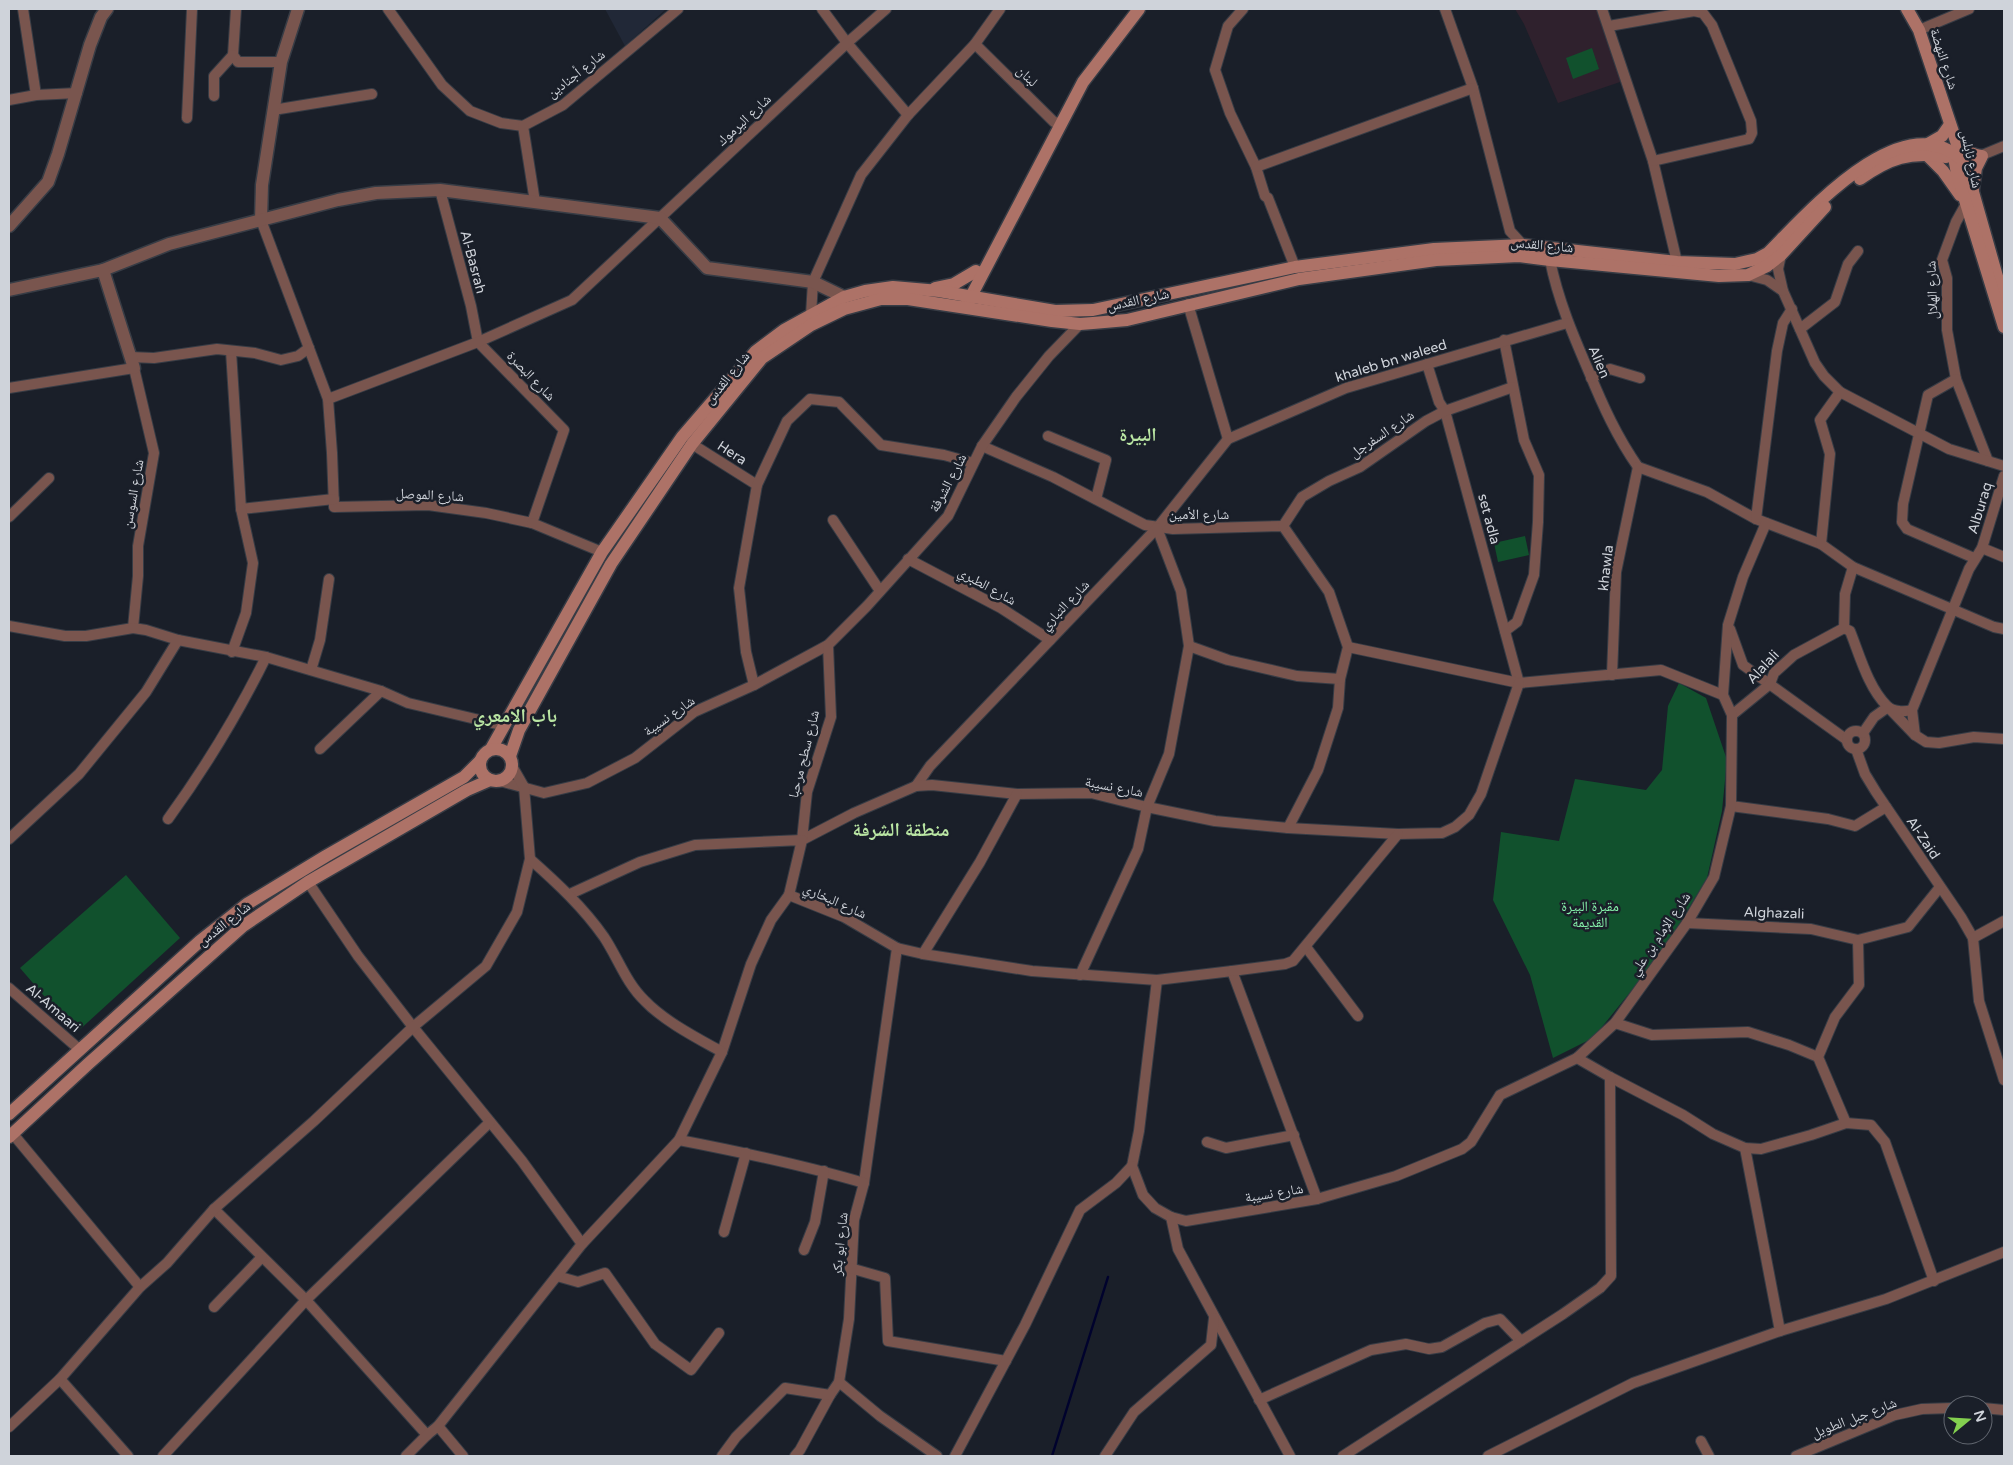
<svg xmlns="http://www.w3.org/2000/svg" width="2013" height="1465" font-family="'Varela Round','Noto Naskh Arabic',sans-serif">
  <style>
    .built { fill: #212837 }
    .education { fill: #2f212d }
    .green { fill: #11512d }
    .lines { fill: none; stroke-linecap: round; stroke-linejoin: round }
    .stream { stroke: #00022d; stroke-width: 2.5 }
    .minor-casing { stroke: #373c45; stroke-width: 12 }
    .tertiary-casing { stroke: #373c45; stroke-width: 15 }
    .secondary-casing { stroke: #373c45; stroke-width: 15 }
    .minor { stroke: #79554e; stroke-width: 10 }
    .tertiary { stroke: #79554e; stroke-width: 12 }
    .secondary { stroke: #ad7267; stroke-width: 12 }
    .labels { text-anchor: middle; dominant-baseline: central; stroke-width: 5; stroke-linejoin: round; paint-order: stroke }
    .street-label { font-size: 14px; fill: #cfd3da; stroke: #1a1f29 }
    .park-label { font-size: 14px; fill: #87f4ac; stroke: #1a1f29 }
    .district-label { font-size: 19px; font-weight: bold; fill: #bae6a3; stroke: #1a1f29 }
  </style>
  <rect width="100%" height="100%" fill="#1a1f29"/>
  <path class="built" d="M605,9H666L625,46Z"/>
  <path class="education" d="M1515,9H1596L1623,81L1558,103L1524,24Z"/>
  <g class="green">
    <path d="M1592,48L1599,69L1573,79L1566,58Z"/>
    <path d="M1525,536L1529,555L1498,562L1494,543Z"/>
    <path d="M1679,683L1706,698L1727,760L1722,811L1707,878L1661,954L1593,1038L1553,1058L1530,975L1493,900L1501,832L1559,841L1575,779L1646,790L1662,770L1668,706Z"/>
    <path d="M126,875L180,938L76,1033L20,968Z"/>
  </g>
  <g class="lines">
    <path class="stream" d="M1052,1456L1108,1277"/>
    <g class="minor-casing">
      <g id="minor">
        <path d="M23,9L36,95"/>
        <path d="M236,9L233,55L238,62H281"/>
        <path d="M388,9L442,85L470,111L501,123L523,126"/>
        <path d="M822,9L847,43L908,115"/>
        <path d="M1243,9L1228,26L1215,70L1230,113L1256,167L1265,196L1268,198L1295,267"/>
        <path d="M1445,9L1473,88L1510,231L1523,245"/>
        <path d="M1602,9L1653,161L1677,262L1675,269"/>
        <path d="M1609,26L1694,11L1703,13L1712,25L1751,121L1752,133L1749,139L1653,161"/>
        <path d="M1919,30L1969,9"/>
        <path d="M975,44L1054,122L1062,123"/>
        <path d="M214,96V76L233,55"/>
        <path d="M9,100L36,95L77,93"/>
        <path d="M273,110L372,94"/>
        <path d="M187,118L192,9"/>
        <path d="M1975,158L2004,146"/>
        <path d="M1256,167L1473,88"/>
        <path d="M440,190L471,306L478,342"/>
        <path d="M535,202L523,126L563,105L678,9"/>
        <path d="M1966,204L1956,222L1942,260L1947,278V330L1956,379L1988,461"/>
        <path d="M261,220L328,399L332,453L334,507L428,505L486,513L532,523L564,430L478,342"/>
        <path d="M1781,255L1778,269L1783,291L1815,363L1824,376L1840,392"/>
        <path d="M1550,260C1558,300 1573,335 1589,372C1603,406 1617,437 1638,467"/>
        <path d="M1748,275L1767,280L1783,291"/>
        <path d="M1188,304L1228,439"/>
        <path d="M811,315L813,282L861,175L908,115L975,44L1000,9"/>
        <path d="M1800,329L1835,302L1848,264L1858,251"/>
        <path d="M1504,340L1524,440L1539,475L1538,522L1534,575L1517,622L1505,631"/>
        <path d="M231,351L241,509L334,499"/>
        <path d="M130,357L154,358L217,349L255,353L281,360L298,356L309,348"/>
        <path d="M1427,364L1439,402L1445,411L1519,683"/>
        <path d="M1591,378L1610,369L1640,378"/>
        <path d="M1956,379L1928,395L1903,504L1902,522L1907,529L1974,558"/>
        <path d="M9,388L134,368L154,453L138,546V576L133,628L86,636H65L9,626"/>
        <path d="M328,399L478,342L572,300L847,43L886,9"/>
        <path d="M1048,436L1106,460L1096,499"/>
        <path d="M692,444L757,485"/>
        <path d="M982,446L1053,477L1145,525L1173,529L1283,526L1329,592L1348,647L1340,679L1338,708L1318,770L1288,828"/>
        <path d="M1638,467L1707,492L1756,519L1821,544L1853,567L1994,627L2004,629"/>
        <path d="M9,517L49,478"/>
        <path d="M1756,519L1777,351L1783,323L1792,309"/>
        <path d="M833,520L880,591"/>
        <path d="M532,523L602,552"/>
        <path d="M1283,526L1302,497L1329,481L1360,467L1426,421L1445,411L1513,387"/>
        <path d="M1821,544L1830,454L1820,420L1840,392L1949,449L2004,466"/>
        <path d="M1982,548L2004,557"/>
        <path d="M908,559L1001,608L1050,640"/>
        <path d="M1844,628L1850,631C1860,656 1868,687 1887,706C1893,712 1904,712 1912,710"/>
        <path d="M1730,629L1743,665L1847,740"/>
        <path d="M178,640L266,657L381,691L408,703L505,726"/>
        <path d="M1189,646L1228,660L1297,676L1340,679"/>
        <path d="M1348,647L1519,683L1661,670L1723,695"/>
        <path d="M232,652L246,613L253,563L241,509"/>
        <path d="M311,670L320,640L329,579"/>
        <path d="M1612,675L1616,572L1638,467"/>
        <path d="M754,685L746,652L739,588L757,485L787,421L810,399L839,402L881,445L944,455L973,463"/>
        <path d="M1732,715L1770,684L1774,673L1794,655L1844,628L1845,594L1853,567"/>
        <circle cx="1856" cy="740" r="9"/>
        <path d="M1863,733L1874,717L1888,707L1915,735L1926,742L1939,743L1974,737L2004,739"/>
        <path d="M1915,735L1912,710L1969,569L1982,548L2004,476"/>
        <path d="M320,749L381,691"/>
        <path d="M1856,749L1865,774L1876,792L1961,917L1973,938L1979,1001L2004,1080"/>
        <path d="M500,781L544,793L587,783L635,758L694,712L754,685L828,645L867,606L948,516L982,446L1016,397L1049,356L1080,324"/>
        <path d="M916,786L930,766L1157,528L1228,439L1346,388L1567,323"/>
        <path d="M1731,806L1828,819L1855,826L1886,807"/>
        <path d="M168,819C205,768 238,714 266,657"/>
        <path d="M9,839L79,774L146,692L178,640L146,630L133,628"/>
        <path d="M802,840L854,813L916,786L932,785L1017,794L1091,793L1147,807L1215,821L1288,828L1398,834L1442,833L1455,827L1469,815L1481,794L1519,683"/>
        <path d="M802,840L807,792L831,717L828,645"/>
        <path d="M308,882L358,956L413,1027L522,1161L582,1244"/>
        <path d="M570,894L640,862L695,845L802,840L789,895L844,917L897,948L864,1183"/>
        <path d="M1687,923L1811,929L1858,940L1908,927L1940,887"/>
        <path d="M1973,938L2004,921"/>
        <path d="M1306,947L1358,1016"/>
        <path d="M897,948L923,954L1032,971L1157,980L1232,971L1317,1199"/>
        <path d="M923,954L980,862L1017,794"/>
        <path d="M1232,971L1285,964L1293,961L1398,834"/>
        <path d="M1080,975L1138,849L1147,807L1169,754L1189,646L1181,591L1157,528"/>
        <path d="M1157,980L1139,1131L1132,1166L1143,1195L1155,1208L1171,1217L1186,1221L1317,1199L1396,1176L1462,1149L1471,1142L1500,1095L1577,1058L1610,1077L1683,1115L1713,1134L1745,1148L1761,1149L1811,1135L1846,1123L1871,1125L1885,1142L1934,1281"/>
        <path d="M9,988L79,1049"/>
        <path d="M1615,1023L1652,1035L1748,1032L1789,1045L1818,1057"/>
        <path d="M722,1052L751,964L771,920L789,895"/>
        <path d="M1577,1058L1615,1023L1687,923L1714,877L1731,806L1732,715L1723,695L1728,625L1743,577L1766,523"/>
        <path d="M1846,1123L1818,1057L1835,1017L1859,985L1858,940"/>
        <path d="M13,1134L140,1287"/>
        <path d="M679,1140C741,1152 803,1165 864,1183L854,1220L849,1319L839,1382L830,1395L800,1450L795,1456"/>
        <path d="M1207,1142L1226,1148L1294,1135"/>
        <path d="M1745,1148L1780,1331"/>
        <path d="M214,1209L306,1300L427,1435"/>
        <path d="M1171,1217L1178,1249L1290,1456"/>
        <path d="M724,1232L746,1153"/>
        <path d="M804,1250L815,1222L824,1171"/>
        <path d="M850,1268L885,1278L888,1341L1006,1361"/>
        <path d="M557,1276L578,1282L605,1273L655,1344L691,1370L719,1333"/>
        <path d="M214,1307L262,1257"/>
        <path d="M60,1379L128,1456"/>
        <path d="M839,1382L880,1416L937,1456"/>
        <path d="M1259,1400L1371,1350L1406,1344L1429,1349L1442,1347L1485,1323L1500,1319L1521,1341"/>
        <path d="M1983,1408L2004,1410"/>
        <path d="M438,1426L463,1456"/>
        <path d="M9,1427L60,1379L140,1287L167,1263L214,1209L314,1121L413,1027L486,966L517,912L530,859L524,787L512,766"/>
        <path d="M1701,1441L1709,1456"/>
        <path d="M163,1456L306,1300L490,1122"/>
        <path d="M406,1456L427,1435L438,1426L582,1244L679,1140L722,1052C697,1038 664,1021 645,1001C626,983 618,958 604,937C583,907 557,883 530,859"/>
        <path d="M722,1456L736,1437L785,1388L830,1395"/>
        <path d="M955,1456L1025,1325L1080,1210L1116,1183L1132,1166"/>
        <path d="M1105,1456L1134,1412L1211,1345L1214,1318"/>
        <path d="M1343,1456L1563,1314L1600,1288L1611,1276L1610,1077"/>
        <path d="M1488,1456L1633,1383L1780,1331L1886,1299L2004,1252"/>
        <path d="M1796,1456L1895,1415L1922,1409L1953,1408"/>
      </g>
    </g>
    <g class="tertiary-casing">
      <g id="tertiary">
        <path d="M261,220L262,185L281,62L298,9"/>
        <path d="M9,226L48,182L58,154L90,45L101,17L107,9"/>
        <path d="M103,270L169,244L338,200L376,193L440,190L660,218L707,268L813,282L844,297"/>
        <path d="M9,290L103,270L134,368"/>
      </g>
    </g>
    <g class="secondary-casing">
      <g id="secondary">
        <path d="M1907,9L1919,30L1973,192L2004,301"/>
        <path d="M1959,140C1965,150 1970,155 1982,156L1976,168L1973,189"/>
        <path d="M1928,144L1942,136L1949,126"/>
        <path d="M1925,153L1943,171L1960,195"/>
        <path d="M1954,157L1957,174L2004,327"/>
        <path d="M1860,179C1889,158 1910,151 1946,157"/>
        <path d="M935,288L954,284L976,271"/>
        <path d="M967,304L1083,82L1139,9"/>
        <path d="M491,749L602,552L682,437L756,351L784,330L844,297L865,291L893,287L939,291L1055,311L1093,310L1295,267L1434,249L1523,245L1677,262L1735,264L1757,259L1768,253C1807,214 1901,105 1961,159"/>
        <circle cx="496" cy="765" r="16"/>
        <path d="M510,756L519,730L611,564L692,444L762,358L811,325L844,309L881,299H908L1052,321L1080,324L1093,323L1127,320L1299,279L1436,260L1519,256L1550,260L1719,276L1748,275L1767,266L1781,255L1825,207"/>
        <path d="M9,1114L200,941L247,904L326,856L464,777L480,761"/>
        <path d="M9,1137L88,1064L243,926L308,882L467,790L490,780"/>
      </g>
    </g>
    <use href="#minor" class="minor"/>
    <use href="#tertiary" class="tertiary"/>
    <use href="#secondary" class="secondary"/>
  </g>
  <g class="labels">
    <g class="street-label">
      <text transform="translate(1944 59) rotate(72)">شارع النهضة</text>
      <text transform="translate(576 74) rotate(-38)">شارع أجنادين</text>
      <text transform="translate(1027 76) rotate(44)">لبنان</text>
      <text transform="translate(744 120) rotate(-43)">شارع اليرموك</text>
      <text transform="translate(1971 159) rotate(78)">شارع نابلس</text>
      <text transform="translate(1542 245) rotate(5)">شارع القدس</text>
      <text transform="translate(473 262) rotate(75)">Al-Basrah</text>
      <text transform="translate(1932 290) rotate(-92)">شارع الهلال</text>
      <text transform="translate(1138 300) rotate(-12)">شارع القدس</text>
      <text transform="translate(1391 361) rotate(-17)">khaleb bn waleed</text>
      <text transform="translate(1599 362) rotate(67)">Alien</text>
      <text transform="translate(531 376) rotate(46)">شارع البصرة</text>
      <text transform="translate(727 378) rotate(-51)">شارع القدس</text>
      <text transform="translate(1382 434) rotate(-34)">شارع السفرجل</text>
      <text transform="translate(732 453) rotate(33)">Hera</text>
      <text transform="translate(948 483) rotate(-62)">شارع الشرفة</text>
      <text transform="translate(133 494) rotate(-80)">شارع السوسن</text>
      <text transform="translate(430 495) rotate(3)">شارع الموصل</text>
      <text transform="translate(1980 508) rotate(-73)">Alburaq</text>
      <text x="1199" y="514">شارع الأمين</text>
      <text transform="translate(1489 519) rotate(75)">set adla</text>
      <text transform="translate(1606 568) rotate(-83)">khawla</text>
      <text transform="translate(987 586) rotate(29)">شارع الطبري</text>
      <text transform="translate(1065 605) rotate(-46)">شارع التباري</text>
      <text transform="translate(1763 667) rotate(-47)">Alalali</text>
      <text transform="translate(669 716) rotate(-35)">شارع نسيبة</text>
      <text transform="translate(804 754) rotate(-76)">شارع سطح مرحبا</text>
      <text transform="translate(1114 787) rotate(11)">شارع نسيبة</text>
      <text transform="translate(1923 838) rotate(56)">Al-Zaid</text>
      <text transform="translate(835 901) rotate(24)">شارع البخاري</text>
      <text transform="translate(1774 913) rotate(2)">Alghazali</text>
      <text transform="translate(224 924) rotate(-38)">شارع القدس</text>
      <text transform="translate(1660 934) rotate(-56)">شارع الإمام بن علي</text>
      <text transform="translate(53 1008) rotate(41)">Al-Amaari</text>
      <text transform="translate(1274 1193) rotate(-9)">شارع نسيبة</text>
      <text transform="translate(840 1244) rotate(-84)">شارع ابو بكر</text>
      <text transform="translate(1854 1418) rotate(-21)">شارع جبل الطويل</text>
    </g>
    <g class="park-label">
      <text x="1590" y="906">مقبرة البيرة<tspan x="1590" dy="16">القديمة</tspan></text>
    </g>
    <g class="district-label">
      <text x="1138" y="435">البيرة</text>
      <text x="515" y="716">باب الامعري</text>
      <text x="901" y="830">منطقة الشرفة</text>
    </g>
  </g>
  <rect width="2013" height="1465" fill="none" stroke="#cfd3da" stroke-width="20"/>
  <g transform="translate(1968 1420) rotate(72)"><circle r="24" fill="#1a1f29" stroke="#626770"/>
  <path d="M0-4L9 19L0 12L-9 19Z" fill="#83d04f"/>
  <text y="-8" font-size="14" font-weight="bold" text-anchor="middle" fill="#cfd3da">N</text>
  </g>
</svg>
